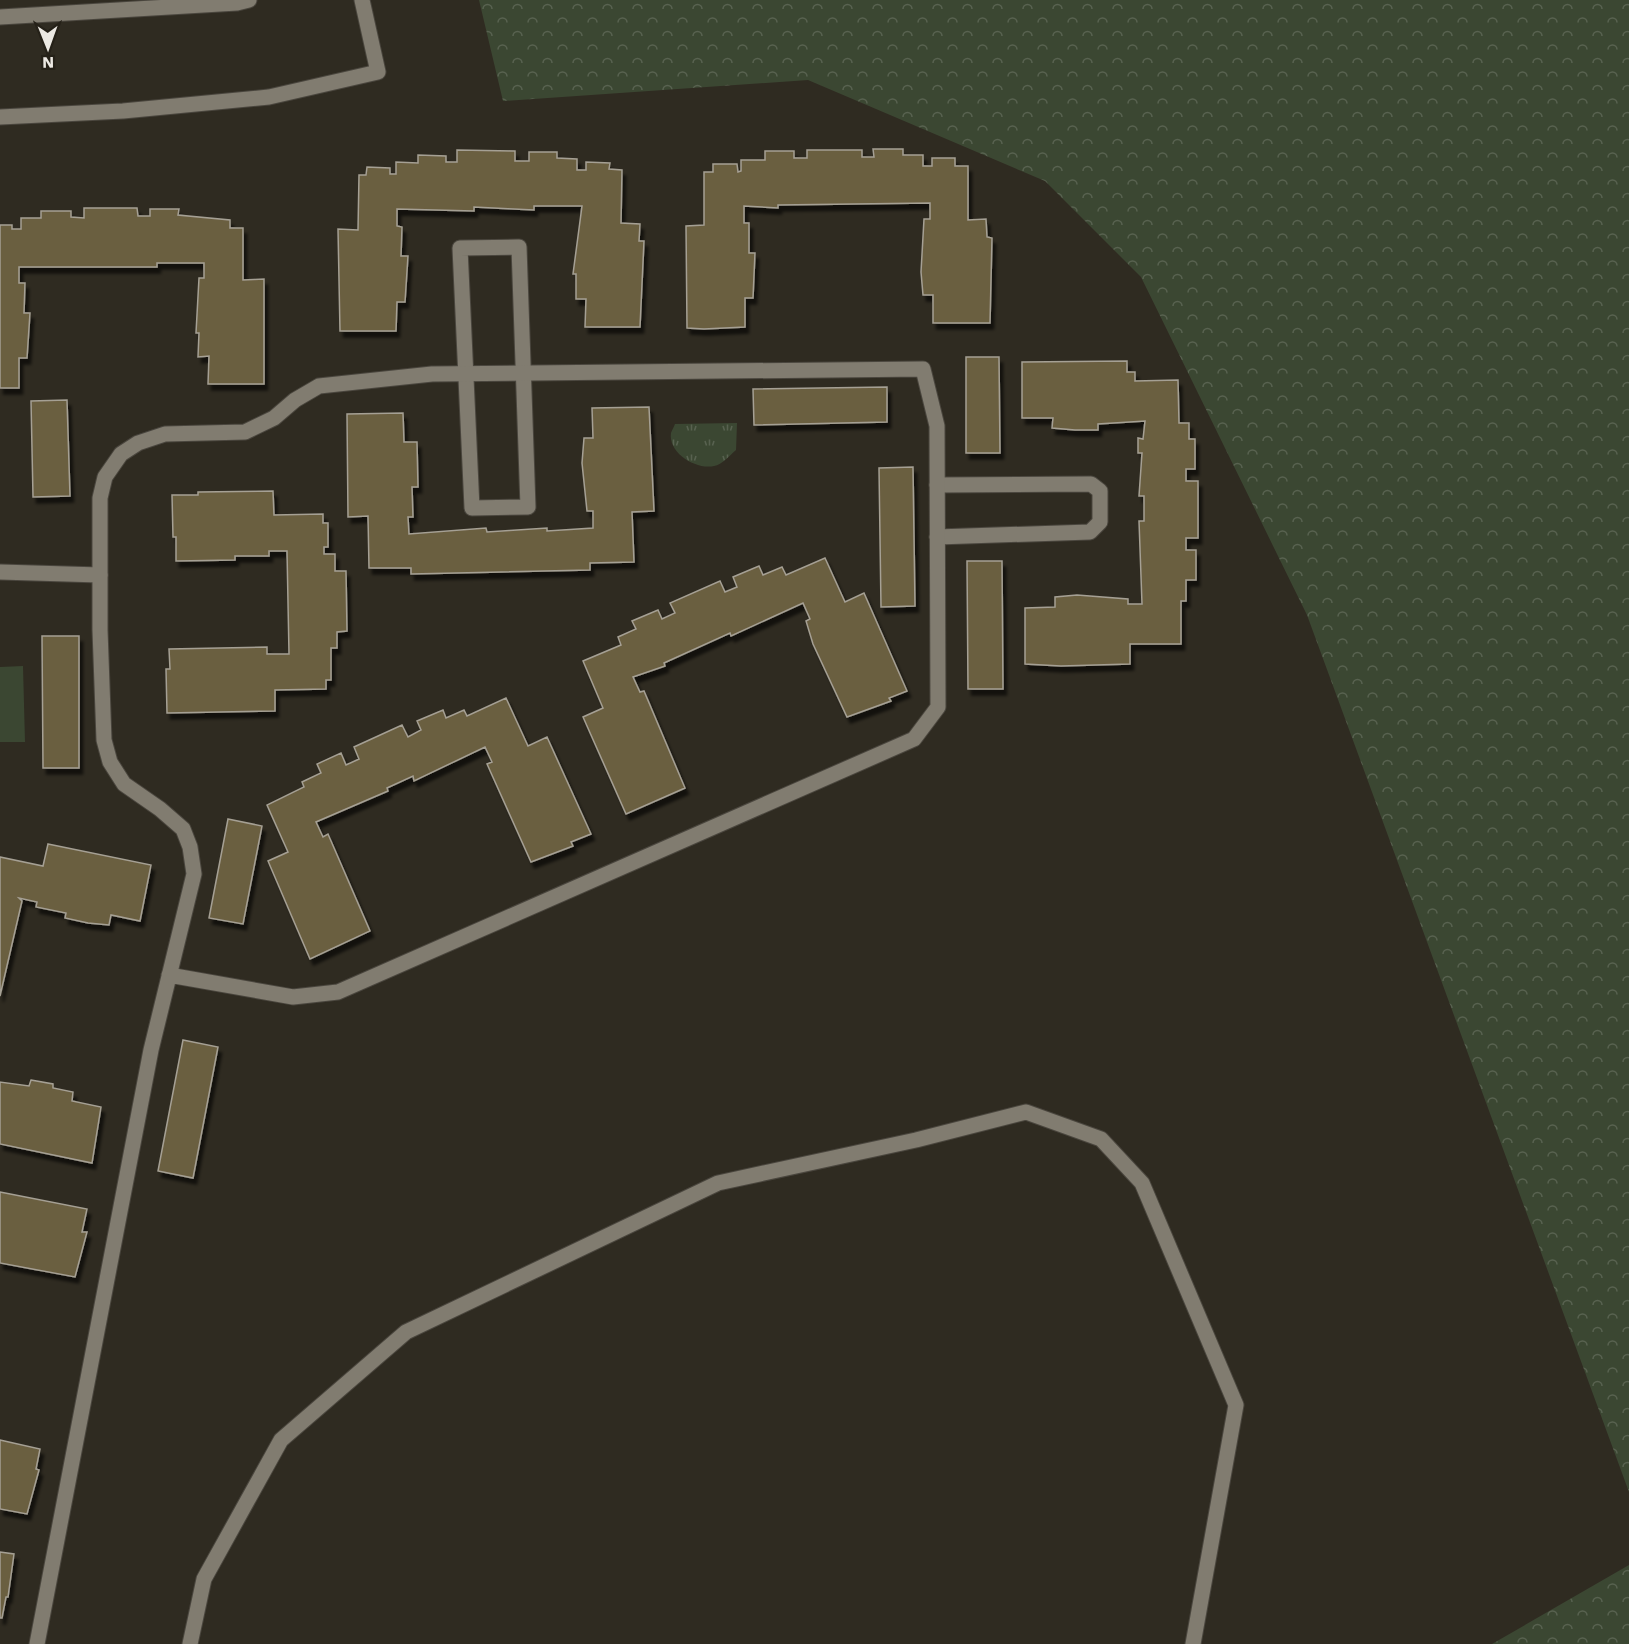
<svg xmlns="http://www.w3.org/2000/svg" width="1629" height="1644" font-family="'Work Sans',sans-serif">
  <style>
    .green { fill: #3b4732 }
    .forest { fill: url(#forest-crowns) }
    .park { fill: url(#park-tufts) }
    .building { fill: #6b5e41; stroke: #a5a094; stroke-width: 1.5; filter: url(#shadow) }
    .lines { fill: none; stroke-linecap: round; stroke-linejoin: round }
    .service-casing { stroke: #4a463e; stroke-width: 17 }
    .service { stroke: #817c70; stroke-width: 15 }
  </style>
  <defs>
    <pattern id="forest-crowns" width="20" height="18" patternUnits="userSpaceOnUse" patternTransform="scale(1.5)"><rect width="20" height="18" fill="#3b4732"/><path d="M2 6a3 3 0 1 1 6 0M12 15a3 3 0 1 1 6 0" fill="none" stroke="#586250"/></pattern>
    <pattern id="park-tufts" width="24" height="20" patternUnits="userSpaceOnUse" patternTransform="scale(1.5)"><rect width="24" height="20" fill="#3b4732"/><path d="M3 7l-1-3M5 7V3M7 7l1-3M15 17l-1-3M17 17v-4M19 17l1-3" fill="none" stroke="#586250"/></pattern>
    <filter id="shadow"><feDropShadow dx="3.5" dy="6" stdDeviation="1.5" flood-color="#0009"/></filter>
  </defs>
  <rect width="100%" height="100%" fill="#2f2b21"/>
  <path class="green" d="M23,666L25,742H0V667Z"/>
  <g class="forest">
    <path d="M479,0H1629V1492L1307,615L1141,277L1045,181L808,80L503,101Z"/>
    <path d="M1629,1565V1644H1492Z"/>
  </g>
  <path class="park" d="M737,423L736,450C730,455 722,465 714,466C696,470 668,453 671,433C672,430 674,427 675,424Z"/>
  <g class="building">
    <path d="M873,149H903V155H923V166H932V158H955V166H968V220L986,219L987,237L992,238L990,323H933V295H923L921,272L924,219H930V203L778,205V208L744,206V223H749V253H755L753,298H745V327L704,329L687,328L686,226L704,225V172H713V164H737L738,172L741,171V160H765V151H794V158H807V150H862V157H874Z"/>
    <path d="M457,150L515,151V161H529V152H557V158L577,159V170H586V162L610,163L609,169L622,170L621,223L640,224L639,241H644L640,327H585L586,299H576V274H573L582,206H534V210L474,207V211L397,209V226L402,227L401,256H408L405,302H397L396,331H340L338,229L358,230L359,175H366L367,167L390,168V174H396V162L418,163V155L446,156V162H457Z"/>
    <path d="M84,208H137L138,216H150V209H179L178,215L230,220V228H243V280L264,279V384H208L209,356L198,357L199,333H196L199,278H204V263H157V267H19V283H25L24,313H30L27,358H19V388H0V225H12V229H21V218H41V211H71V217L84,218Z"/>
    <path d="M966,357H999L1000,453H966Z"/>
    <path d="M1127,361V372H1135V381L1178,380L1179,423H1189V439H1195V469H1186V481H1198V538H1186V550H1196V580H1186V601H1181V644H1130V664L1061,666L1025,664V608L1055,607V597L1077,595L1128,599V604H1142L1139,521H1144V496H1139L1142,453H1138V438L1143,439L1145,421L1098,424V430H1075L1052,428L1053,418H1022V362Z"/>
    <path d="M887,387V422L754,425L753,389Z"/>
    <path d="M67,400L70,496L33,497L31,401Z"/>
    <path d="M649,407L654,511L632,512L634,562L590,563V570L411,574V568H369L368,516L348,517L347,414L403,413L404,442H417L418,487H412L413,517H408L409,534L486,528L487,532L547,528V531L593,528V511H587L582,463L584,438H593L592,408Z"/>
    <path d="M913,467L915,606L881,607L879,468Z"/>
    <path d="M273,491L274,515L323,514V523H328V547H324V554H335V571H346L347,631L337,632V648H331V680H326V689L275,690V711L167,713L166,669H170L169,649L267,647V654H289L287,551H269V556H235V560L176,561V537H173L172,495H198V492Z"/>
    <path d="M825,558L845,602L864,593L907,691L889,698L891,701L847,717L813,644L806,621L810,619L803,603L731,636L730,633L664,663L665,666L633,677L640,692L644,691L685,788L626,814L583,717L603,708L583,661L621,645L618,637L636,629L632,621L658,610L662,619L675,613L670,603L720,581L725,592L737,587L733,577L759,566L763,575L782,567L786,575Z"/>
    <path d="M967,561H1002L1003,689H968Z"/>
    <path d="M42,636H79V768H43Z"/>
    <path d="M506,698L528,746L547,737L591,834L571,842L573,846L531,862L487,764L492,762L485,747L414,781L413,776L387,788L388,791L316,822L323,837L328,834L370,931L310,959L268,861L288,852L267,805L304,787L302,782L321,773L317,764L341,753L346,765L359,759L354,747L402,725L408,737L421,730L417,721L443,710L446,718L464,710L467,716Z"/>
    <path d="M228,819L262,826L243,924L209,918Z"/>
    <path d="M48,844L151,865L140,921L111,915L109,925L88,923L65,918L66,913L36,907L37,902L19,898L22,901L0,996V857L43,866Z"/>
    <path d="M183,1040L218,1047L193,1178L158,1171Z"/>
    <path d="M31,1080L53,1084V1088L73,1092L72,1101L101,1107L92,1163L0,1144V1082L29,1086Z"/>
    <path d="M0,1192L87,1209L82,1232H87L75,1277L0,1263Z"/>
    <path d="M0,1440L40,1449L36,1469L39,1470L27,1514L0,1509Z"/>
    <path d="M0,1552L14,1554L8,1597H6L2,1618H0Z"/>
  </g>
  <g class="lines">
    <g class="service-casing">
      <g id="service">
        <path d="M0,17L237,3L249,0"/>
        <path d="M0,117L123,111L269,97L378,72L362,0"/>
        <path d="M519,247L528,507L472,508L460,248Z"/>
        <path d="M937,537L1090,532L1100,522V491L1091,484L937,485"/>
        <path d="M0,572L100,575"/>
        <path d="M37,1644L151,1050L194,874L190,847L183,829L160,809L124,784L110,762L104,740L100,630V498L105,477L121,454L138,443L165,434L245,432L274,418L295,400L319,386L432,374L923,369L937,426L938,707L914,739L338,992L293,997L169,975"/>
        <path d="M190,1644L204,1579L281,1440L406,1332L718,1183L916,1140L1026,1112L1101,1139L1142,1183L1236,1405L1193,1644"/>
      </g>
    </g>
    <use href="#service" class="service"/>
  </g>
  <g transform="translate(48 48) rotate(179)" stroke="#252118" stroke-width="4.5" paint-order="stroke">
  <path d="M0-4.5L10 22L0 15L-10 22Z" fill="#ece9e3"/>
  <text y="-9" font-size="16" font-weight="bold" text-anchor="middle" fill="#ece9e3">N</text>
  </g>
</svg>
